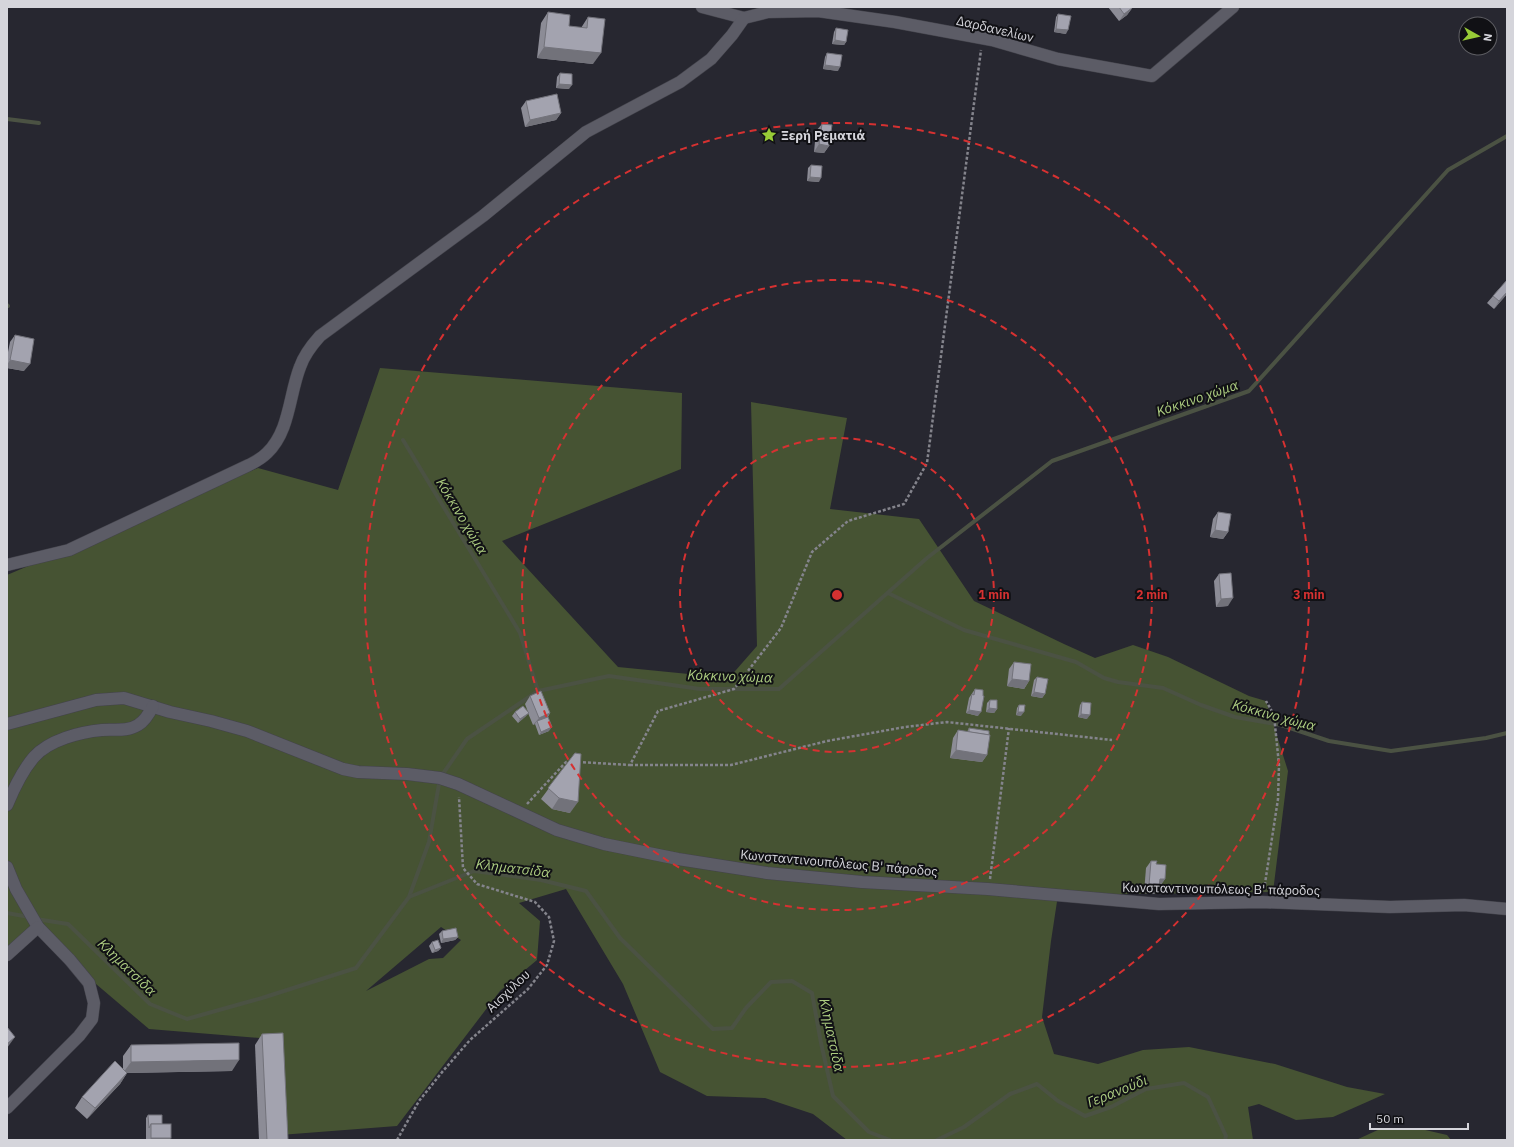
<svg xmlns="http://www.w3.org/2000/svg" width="1514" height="1147" font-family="'IBM Plex Sans',sans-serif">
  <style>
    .green { fill: #465333; fill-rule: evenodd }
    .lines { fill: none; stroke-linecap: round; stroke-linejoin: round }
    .stream { stroke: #4b5243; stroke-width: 4 }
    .minor-casing { stroke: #43434b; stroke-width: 13 }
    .path { stroke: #84848c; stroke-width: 2.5; stroke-dasharray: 3 2; stroke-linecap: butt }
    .minor { stroke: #5c5c66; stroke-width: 12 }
    .wall { fill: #8c8c96 }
    .shaded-wall { fill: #72727a }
    .building { fill: #a3a3af; stroke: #72727a }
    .ring { fill: none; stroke: #d63131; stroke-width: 2; stroke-dasharray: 7 5 }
    .labels { text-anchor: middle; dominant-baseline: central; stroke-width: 4; stroke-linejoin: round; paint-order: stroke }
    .street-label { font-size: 13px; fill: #d5d5db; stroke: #111115 }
    .poi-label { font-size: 13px; font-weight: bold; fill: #d5d5db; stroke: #111115; text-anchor: start }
    .water-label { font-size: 14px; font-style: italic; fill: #adcd81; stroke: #111115 }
    .centre { fill: #d63131; stroke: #111115; stroke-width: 2 }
    .ring-label { font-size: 12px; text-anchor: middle; font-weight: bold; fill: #d63131; stroke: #111115; stroke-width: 4; stroke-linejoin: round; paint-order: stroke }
  </style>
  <rect width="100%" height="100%" fill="#272730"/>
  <g class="green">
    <path d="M380,368L682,393L681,469L502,541L618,667L729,678L757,646L751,402L847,418L830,509L919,519L974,601L1064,644L1095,658L1133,645L1168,657L1249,696L1266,701L1288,771L1273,892L1058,895L1051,941L1042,1017L1054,1054L1098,1064L1143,1050L1189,1047L1275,1064L1347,1087L1385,1094L1333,1117L1296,1120L1259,1104L1248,1107L1253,1140H847L813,1114L765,1098L707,1096L660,1072L623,984L566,889L519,903L540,921L537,960L500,991L397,1126L280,1135L272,1039L149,1029L96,984L36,920L16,941L7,946V575L258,468L338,490ZM441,927L461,940L443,958L429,959L366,991Z"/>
    <path d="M1380,1129H1421L1447,1135L1451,1140H1356Z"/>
  </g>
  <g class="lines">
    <g class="stream">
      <path d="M7,119L39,123"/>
      <path d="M7,305L8,306"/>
      <path d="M403,440L520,633L538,691"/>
      <path d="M888,593L964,630L1076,662L1104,678L1118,682L1163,688L1201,705L1235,717L1281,725L1329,741L1391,751L1486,738L1507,733"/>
      <path d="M409,897L429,842L440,778L467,739L538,691L609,676L700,689H779L927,558L1052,461L1249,391L1448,170L1507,136"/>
      <path d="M7,913L29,917"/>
      <path d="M36,919L68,924L150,1004L187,1019L262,998L356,968L409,897L474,871L541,880L586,891L620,938L713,1029L732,1028L746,1008L771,982L792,981L812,993L821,1043L833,1096L869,1132L890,1140"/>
      <path d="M937,1140L964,1127L1010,1094L1037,1084L1058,1101L1085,1116L1111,1107L1146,1089L1184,1083L1208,1097L1226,1136L1225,1140"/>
    </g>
    <g class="minor-casing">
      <g id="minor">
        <path d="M702,7L744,18L768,12L818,11L895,22L992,40L1058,59L1152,76L1233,7"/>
        <path d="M7,565L69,550L249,465C255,462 262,458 267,453C290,431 289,395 300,367C304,355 311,346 320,336L483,216L586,132L680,82L711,59L732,35L744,18"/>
        <path d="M7,724L96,700L124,698L170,712L211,721L247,731L343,769L358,772L407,774L440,778L458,784L557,830L604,844L678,859L767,873L862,882L988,889L1159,904L1262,902L1390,907L1464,905L1507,909"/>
        <path d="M7,805C14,788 22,771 34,757C49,740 80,732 102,730C114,729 127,732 138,725C145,721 149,714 153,706"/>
        <path d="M7,867L16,889L38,927L70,960L89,983L94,1003L92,1019L79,1036L7,1108"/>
        <path d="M7,955L38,927"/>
      </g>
    </g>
    <g class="path">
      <path d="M578,762L630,765L658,711L734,689L781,628L812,552L848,521L904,504L927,463L981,50"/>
      <path d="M630,765H731L827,741L905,727L947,722L1112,740"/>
      <path d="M527,804L566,762H569"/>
      <path d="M990,879L1009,728"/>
      <path d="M1264,890L1278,799L1279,765L1274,715L1266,701"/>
      <path d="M397,1140L419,1101L443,1071L470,1040L528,989L547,965L554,941L549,917L535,902L477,884L463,868L459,797"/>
    </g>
    <use href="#minor" class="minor"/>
  </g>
  <g class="wall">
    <path d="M1108,7H1133L1127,15L1119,21Z"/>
    <path d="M548,12L569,26L581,28L588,17L593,64L537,58L541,23Z"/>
    <path d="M1058,14L1066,34L1054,32L1056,17Z"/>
    <path d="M836,28L846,42L844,45L832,44L834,32Z"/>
    <path d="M827,53L838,71L823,69L825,57Z"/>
    <path d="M560,73L569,89L556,88L557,77Z"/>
    <path d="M526,101L561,113L556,120L525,127L521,108Z"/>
    <path d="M822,124L829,146L824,153L814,152L816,131Z"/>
    <path d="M811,165L819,182L807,181L808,168Z"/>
    <path d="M1507,280V294L1494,309L1487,303L1493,296Z"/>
    <path d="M15,335L24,371L7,368V357L10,342Z"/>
    <path d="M1218,512L1228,532L1223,539L1210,537L1213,519Z"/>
    <path d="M1219,574L1228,606L1216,607L1214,581Z"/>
    <path d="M1014,662L1029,681L1024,689L1007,686L1009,669Z"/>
    <path d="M1037,677L1045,694L1042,698L1031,696L1034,680Z"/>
    <path d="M975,689L978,716L966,713L969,698Z"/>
    <path d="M530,696L550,713L548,717L549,731L539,735L535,724L533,725L528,713L526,716L518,723L512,716L515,712H528L525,704Z"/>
    <path d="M990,700L997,709L994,713L986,712L987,703Z"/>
    <path d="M1082,702L1087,719L1078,717L1080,705Z"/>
    <path d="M1019,705L1021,716L1016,715L1017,708Z"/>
    <path d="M969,728L987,755L982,762L950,758L953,738L958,730L967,732Z"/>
    <path d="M575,753L570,813L552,809L541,799Z"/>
    <path d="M1151,861L1156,864L1165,879L1154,894L1144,893L1146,868Z"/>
    <path d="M442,931L458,937L455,940L441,943L439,934Z"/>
    <path d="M432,942L441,948L438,951L432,953L429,946Z"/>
    <path d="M262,1034L288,1140H259L255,1045Z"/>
    <path d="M131,1045L232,1071L127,1073L120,1084L87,1119L75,1108L82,1097L123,1069V1056Z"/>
    <path d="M148,1115L162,1124L169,1140H146V1118Z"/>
  </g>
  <g class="shaded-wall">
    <path d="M1132,8L1127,15L1119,21L1124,14Z"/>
    <path d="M1056,29L1068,30L1066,34L1054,32Z"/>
    <path d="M835,40L846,42L844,45L832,44Z"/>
    <path d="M544,47L601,53L593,64L537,58Z"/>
    <path d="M825,65L840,67L838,71L823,69Z"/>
    <path d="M559,84L572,85L569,89L556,88Z"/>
    <path d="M561,113L556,120L525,127L530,120Z"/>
    <path d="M819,144L829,146L824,153L814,152Z"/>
    <path d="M810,177L821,178L819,182L807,181Z"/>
    <path d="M1507,292V294L1494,309L1499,301Z"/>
    <path d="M10,360L30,364L24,371L7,368V365Z"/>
    <path d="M1215,530L1228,532L1223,539L1210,537Z"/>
    <path d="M1233,598L1228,606L1216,607L1221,599Z"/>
    <path d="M1012,679L1029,681L1024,689L1007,686Z"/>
    <path d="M1034,692L1045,694L1042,698L1031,696Z"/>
    <path d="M989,708L997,709L994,713L986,712Z"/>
    <path d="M969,710L981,712L978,716L966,713Z"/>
    <path d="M1018,712H1024L1021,716L1016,715Z"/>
    <path d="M529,713L526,716L518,723L520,719Z"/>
    <path d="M550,713L545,720L537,721L535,724L533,725L539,718Z"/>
    <path d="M1081,714L1090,715L1087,719L1078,717Z"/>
    <path d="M552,727L549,731L539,735L541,732Z"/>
    <path d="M956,750L987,755L982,762L950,758Z"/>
    <path d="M559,798L578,802L570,813L552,809Z"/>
    <path d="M1160,879H1165L1154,894L1144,893L1149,885Z"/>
    <path d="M458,937L455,940L441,943L443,939Z"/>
    <path d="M441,948L438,951L432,953L435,950Z"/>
    <path d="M15,1037L7,1048V1044Z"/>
    <path d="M239,1060L232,1071L123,1073L131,1062Z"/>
    <path d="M127,1073L120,1084L87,1119L95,1108Z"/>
    <path d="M151,1138H171L169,1140H150Z"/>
  </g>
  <g class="building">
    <path d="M1119,7H1132V8L1124,14Z"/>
    <path d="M548,12L570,15L569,26L587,28L588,17L605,19L601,53L544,47Z"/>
    <path d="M1058,14L1071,16L1068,30L1056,29Z"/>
    <path d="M836,28L848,30L846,42L835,40Z"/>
    <path d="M827,53L842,55L840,67L825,65Z"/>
    <path d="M560,73L572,74V85L559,84Z"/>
    <path d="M557,94L561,113L530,120L526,101Z"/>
    <path d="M822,124L832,125L829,146L819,144Z"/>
    <path d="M811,165L822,166L821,178L810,177Z"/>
    <path d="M1507,280V292L1499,301L1493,296Z"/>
    <path d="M15,335L34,339L30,364L10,360Z"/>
    <path d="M1218,512L1231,514L1228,532L1215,530Z"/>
    <path d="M1231,573L1233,598L1221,599L1219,574Z"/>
    <path d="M1014,662L1031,664L1029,681L1012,679Z"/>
    <path d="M1037,677L1048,679L1045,694L1034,692Z"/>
    <path d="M975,689L983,690V696H984L981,712L969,710L972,694L974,695Z"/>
    <path d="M541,691L550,713L539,718L530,696Z"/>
    <path d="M990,700H997V709L989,708Z"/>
    <path d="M1082,702L1091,703L1090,715L1081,714Z"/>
    <path d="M1019,705H1025L1024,712H1018Z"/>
    <path d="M523,706L529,713L520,719L515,712Z"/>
    <path d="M548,717L552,727L541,732L537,721Z"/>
    <path d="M969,728L989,731V735L969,732Z"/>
    <path d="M958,730L990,735L987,755L956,750Z"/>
    <path d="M575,753L581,754L578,802L559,798L548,788Z"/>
    <path d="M1151,861H1157L1156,864L1166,865L1165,879H1160L1159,886L1149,885Z"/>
    <path d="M456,928L458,937L443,939L442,931Z"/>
    <path d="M438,940L441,948L435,950L432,942Z"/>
    <path d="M7,1027L15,1037L7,1044Z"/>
    <path d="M283,1033L288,1140H267L262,1034Z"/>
    <path d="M239,1043V1060L131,1062V1045Z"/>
    <path d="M115,1061L127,1073L95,1108L82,1097Z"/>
    <path d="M148,1115H162V1124H151L149,1128Z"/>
    <rect x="151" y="1124" width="20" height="14"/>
  </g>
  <g class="ring">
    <circle cx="837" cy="595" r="157"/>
    <circle cx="837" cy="595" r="315"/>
    <circle cx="837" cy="595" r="472"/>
  </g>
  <defs>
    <g id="sight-bare" transform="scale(1.2)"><path d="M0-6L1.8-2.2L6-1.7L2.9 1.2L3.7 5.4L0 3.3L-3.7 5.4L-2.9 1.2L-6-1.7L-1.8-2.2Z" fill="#98cb37" stroke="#111115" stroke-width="2.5" paint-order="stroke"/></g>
  </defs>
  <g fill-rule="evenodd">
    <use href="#sight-bare" x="769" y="135"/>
  </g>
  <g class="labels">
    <g class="street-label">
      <text transform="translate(995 29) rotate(13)">Δαρδανελίων</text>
      <text transform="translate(839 863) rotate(5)">Κωνσταντινουπόλεως Β' πάροδος</text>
      <text transform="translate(1221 889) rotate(1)">Κωνσταντινουπόλεως Β' πάροδος</text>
      <text transform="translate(508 991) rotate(-44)">Αισχύλου</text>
    </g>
    <g class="poi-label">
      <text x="781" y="135">Ξερή Ρεματιά</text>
    </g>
    <g class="water-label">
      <text transform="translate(1197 398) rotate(-19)">Κόκκινο χώμα</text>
      <text transform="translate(462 516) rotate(59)">Κόκκινο χώμα</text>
      <text transform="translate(730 676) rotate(2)">Κόκκινο χώμα</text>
      <text transform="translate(1274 715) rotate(15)">Κόκκινο χώμα</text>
      <text transform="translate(513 868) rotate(7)">Κληματσίδα</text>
      <text transform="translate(127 967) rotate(44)">Κληματσίδα</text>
      <text transform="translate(832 1035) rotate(78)">Κληματσίδα</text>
      <text transform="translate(1117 1091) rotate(-22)">Γερανούδι</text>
    </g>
  </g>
  <circle cx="837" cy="595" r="6" class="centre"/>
  <g class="ring-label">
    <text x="994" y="599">1 min</text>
    <text x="1152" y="599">2 min</text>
    <text x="1309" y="599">3 min</text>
  </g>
  <rect width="1514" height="1147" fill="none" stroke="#d5d5db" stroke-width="16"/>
  <g transform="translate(1478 36) rotate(98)"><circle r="19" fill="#111115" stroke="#5f5f64"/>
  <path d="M0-3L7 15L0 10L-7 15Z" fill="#98cb37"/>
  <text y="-6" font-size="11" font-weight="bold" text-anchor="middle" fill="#d5d5db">N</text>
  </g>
  <path d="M1370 1123v6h98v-6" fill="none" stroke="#d5d5db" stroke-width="2"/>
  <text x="1376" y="1123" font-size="12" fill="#d5d5db" stroke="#111115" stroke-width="3" paint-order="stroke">50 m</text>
</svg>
